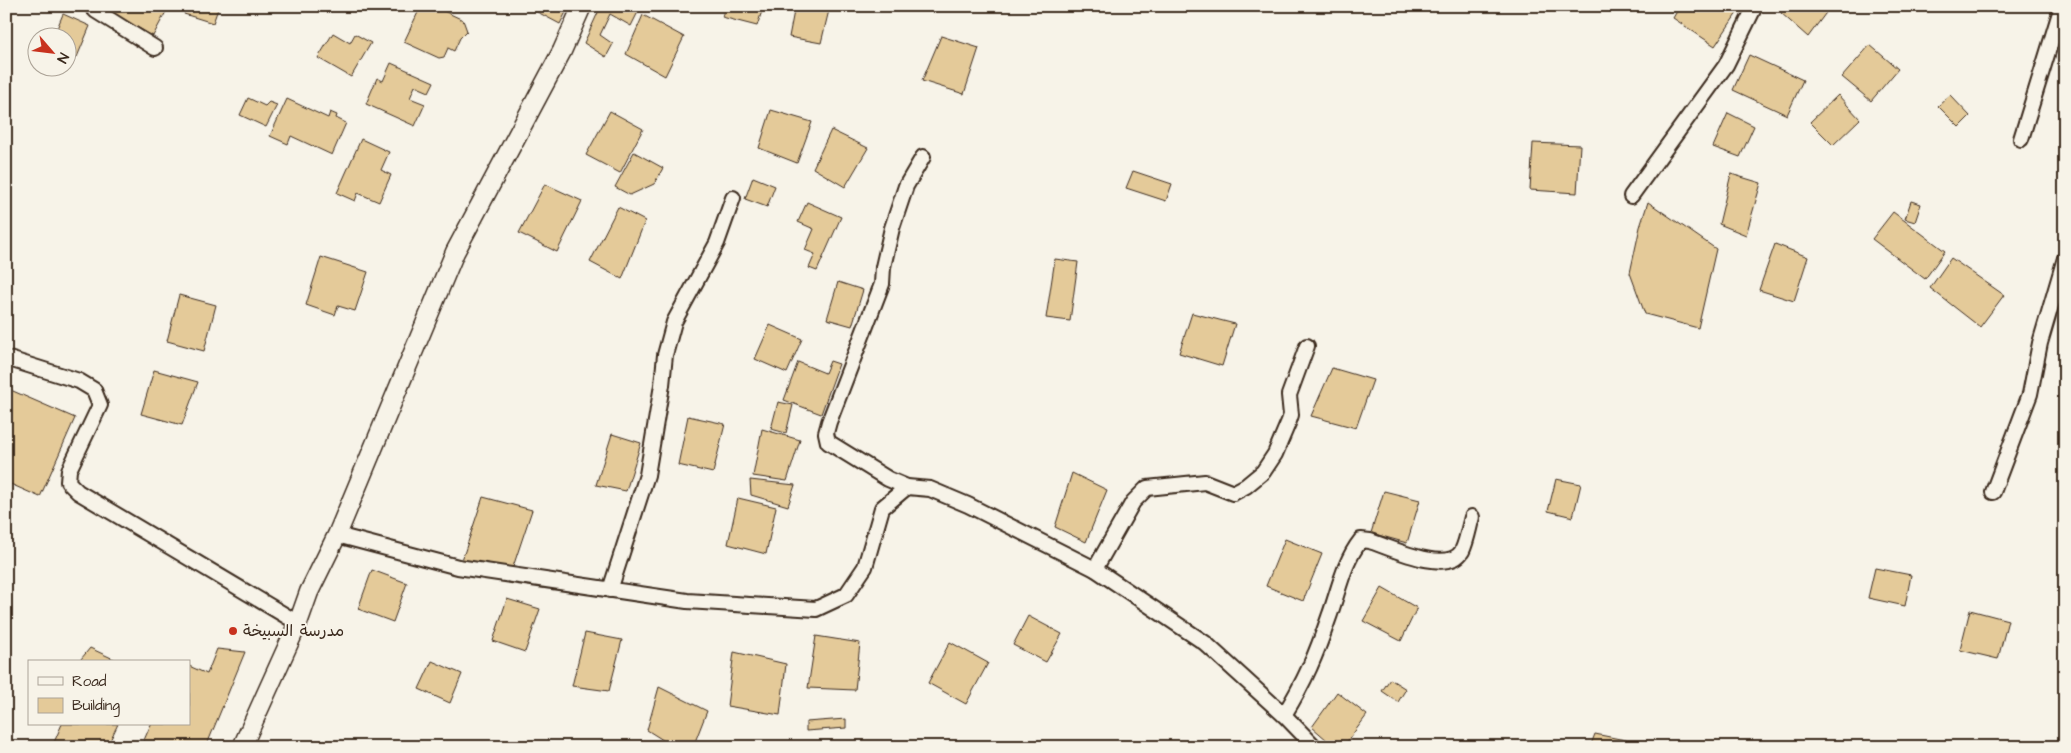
<svg xmlns="http://www.w3.org/2000/svg" width="2071" height="753" font-family="'Architects Daughter','Playpen Sans Arabic',sans-serif">
  <style>
    .building { fill: #e4ca99; stroke: #3b2a1e }
    .lines { fill: none; stroke-linecap: round; stroke-linejoin: round }
    .minor-casing { stroke: #3b2a1e; stroke-width: 18 }
    .tertiary-casing { stroke: #3b2a1e; stroke-width: 21 }
    .minor { stroke: #f7f3e8; stroke-width: 14 }
    .tertiary { stroke: #f7f3e8; stroke-width: 18 }
    .poi-dot { fill: #c8321e; stroke: #f7f3e8; stroke-width: 2 }
    .labels { text-anchor: middle; dominant-baseline: central; stroke-width: 4; stroke-linejoin: round; paint-order: stroke }
    .poi-label { font-size: 16px; fill: #3b2a1e; stroke: #f7f3e8; text-anchor: start }
  </style>
  <rect width="100%" height="100%" fill="#f7f3e8"/>
  <filter id="ink" filterUnits="userSpaceOnUse"><feTurbulence type="fractalNoise" baseFrequency=".02" numOctaves="2"/><feDisplacementMap in="SourceGraphic" scale="10" xChannelSelector="R" yChannelSelector="G"/><feConvolveMatrix kernelMatrix="1 2 1 2 8 2 1 2 1" color-interpolation-filters="sRGB"/></filter>
  <g filter="url(#ink)">
    <g class="building">
      <path d="M99,6H169L153,36Z"/>
      <path d="M187,6H219L213,23L184,14Z"/>
      <path d="M421,6H433L463,20L467,31L460,38L454,51L448,48L444,57L439,58L404,42Z"/>
      <path d="M526,6H569L560,24Z"/>
      <path d="M601,6H631L639,10L631,26L610,14L600,35L613,44L606,57L584,43Z"/>
      <path d="M725,6H746L762,11L757,26L722,17Z"/>
      <path d="M795,6H830L821,43L789,37Z"/>
      <path d="M1680,6H1733L1739,10L1715,46L1673,18Z"/>
      <path d="M1786,6H1831L1808,37L1781,13Z"/>
      <path d="M63,14L90,26L77,57L68,53V38H53Z"/>
      <path d="M643,15L684,37L665,76L626,54Z"/>
      <path d="M333,33L350,43L355,34L371,43L351,77L318,58Z"/>
      <path d="M941,36L979,48L964,94L922,81Z"/>
      <path d="M1870,45L1898,69L1871,101L1842,77Z"/>
      <path d="M1749,55L1803,80L1787,115L1733,90Z"/>
      <path d="M391,63L434,82L429,92L415,86L410,98L425,104L415,126L366,104L377,78L383,81Z"/>
      <path d="M1838,95L1860,119L1833,145L1810,122Z"/>
      <path d="M1950,95L1970,116L1959,127L1938,106Z"/>
      <path d="M248,98L265,106L269,102L277,105L266,127L240,115Z"/>
      <path d="M287,99L328,118L330,112L337,115L336,118L346,123L332,155L291,136L288,144L270,136Z"/>
      <path d="M771,110L812,122L797,163L759,148Z"/>
      <path d="M610,111L643,129L620,173L586,155Z"/>
      <path d="M1728,113L1754,126L1740,157L1713,147Z"/>
      <path d="M831,130L868,148L845,187L813,168Z"/>
      <path d="M361,139L389,152L381,170L391,175L379,202L358,193L355,201L337,193Z"/>
      <path d="M1533,143L1580,145L1577,193L1530,190Z"/>
      <path d="M634,152L663,168L654,184L630,195L615,187Z"/>
      <path d="M1133,171L1172,184L1166,201L1126,188Z"/>
      <path d="M1731,174L1761,183L1746,235L1719,224Z"/>
      <path d="M753,177L775,186L767,207L745,199Z"/>
      <path d="M545,184L582,201L557,252L519,233Z"/>
      <path d="M1911,201L1921,204L1915,222L1905,219Z"/>
      <path d="M807,202L841,217L817,271L809,268L815,254L805,250L814,229L798,222Z"/>
      <path d="M1648,202L1716,249L1698,328L1645,314L1630,273L1640,227Z"/>
      <path d="M618,207L645,221L622,279L590,262Z"/>
      <path d="M1893,212L1945,251L1925,279L1872,239Z"/>
      <path d="M1775,244L1808,257L1794,301L1759,290Z"/>
      <path d="M321,257L368,272L355,311L338,306L335,315L306,305Z"/>
      <path d="M1951,258L2004,295L1980,327L1930,288Z"/>
      <path d="M1055,259L1078,262L1070,321L1046,318Z"/>
      <path d="M838,282L863,290L852,326L827,319Z"/>
      <path d="M179,295L216,305L204,351L167,341Z"/>
      <path d="M1192,313L1235,324L1222,366L1179,353Z"/>
      <path d="M770,325L802,339L787,373L755,359Z"/>
      <path d="M830,361L839,364L821,414L784,400L798,362L825,373Z"/>
      <path d="M1332,368L1373,380L1356,428L1311,416Z"/>
      <path d="M154,370L198,382L182,425L141,414Z"/>
      <path d="M6,388L75,418L40,497L6,482Z"/>
      <path d="M778,402L793,405L786,433L771,429Z"/>
      <path d="M688,416L725,424L713,473L678,465Z"/>
      <path d="M762,429L800,440L787,481L753,476Z"/>
      <path d="M612,434L641,443L626,491L596,485Z"/>
      <path d="M1072,473L1107,490L1086,542L1055,527Z"/>
      <path d="M1556,479L1581,484L1573,517L1548,511Z"/>
      <path d="M750,480L795,485L788,506L751,495Z"/>
      <path d="M1384,491L1420,500L1407,543L1371,533Z"/>
      <path d="M483,497L532,510L512,570L462,560Z"/>
      <path d="M738,498L776,507L766,554L728,544Z"/>
      <path d="M1285,539L1322,554L1303,601L1266,586Z"/>
      <path d="M1875,568L1911,575L1905,606L1868,598Z"/>
      <path d="M372,570L407,583L393,622L358,609Z"/>
      <path d="M1382,588L1417,608L1401,641L1363,621Z"/>
      <path d="M507,599L540,609L525,652L493,641Z"/>
      <path d="M1970,610L2008,620L1998,659L1960,650Z"/>
      <path d="M1028,616L1062,634L1046,662L1013,645Z"/>
      <path d="M585,633L622,640L609,691L572,686Z"/>
      <path d="M816,636L860,643L855,690L808,688Z"/>
      <path d="M950,642L988,663L966,704L928,683Z"/>
      <path d="M90,648L120,662H82L81,659Z"/>
      <path d="M217,649L245,652L206,747H141L151,724H189V666L207,674Z"/>
      <path d="M734,652L786,664L780,715L727,706Z"/>
      <path d="M432,661L462,674L450,703L419,689Z"/>
      <path d="M1390,679L1406,689L1398,702L1382,691Z"/>
      <path d="M659,687L707,711L693,747H674L647,730Z"/>
      <path d="M1337,692L1367,715L1343,747H1335L1312,727Z"/>
      <path d="M846,719V728L806,731V722Z"/>
      <path d="M62,724H118L107,747H52Z"/>
      <path d="M1595,734L1635,742L1633,747H1590Z"/>
      <path d="M402,743L413,747H401Z"/>
    </g>
    <g class="lines">
      <g class="minor-casing">
        <g id="minor">
          <path d="M91,6L96,11L155,48"/>
          <path d="M2021,139L2062,6"/>
          <path d="M923,157L906,186L892,228L883,267L882,284L829,422L826,433L828,442L888,479L907,487L930,489L968,505L1095,569L1205,643L1284,715L1315,747"/>
          <path d="M1631,196L1726,65L1755,6"/>
          <path d="M6,358L79,381L94,390L100,405L69,470L68,482L78,492L298,623"/>
          <path d="M1993,492L2030,394L2040,343L2065,258"/>
          <path d="M337,535L458,567L687,601L816,609L846,595L865,567L882,508L907,487"/>
          <path d="M1095,569L1133,502L1147,488L1205,482L1233,493L1246,486L1263,472L1275,454L1289,421L1291,415L1289,395L1307,346"/>
          <path d="M610,590L647,475L662,385L665,355L674,322L717,243L733,198"/>
          <path d="M1284,715C1305,681 1316,655 1329,617C1339,590 1343,563 1361,540L1370,541C1391,548 1448,575 1462,551C1467,541 1469,527 1472,517"/>
        </g>
      </g>
      <g class="tertiary-casing">
        <path id="tertiary" d="M242,747L298,623L309,592L337,535L455,252L562,51L582,6"/>
      </g>
      <use href="#minor" class="minor"/>
      <use href="#tertiary" class="tertiary"/>
    </g>
  </g>
  <circle class="poi-dot" cx="233" cy="631" r="5"/>
  <g class="labels">
    <g class="poi-label">
      <text x="243" y="631">مدرسة السبيخة</text>
    </g>
  </g>
  <rect width="2071" height="753" fill="none" stroke="#f7f3e8" stroke-width="25"/>
  <rect x="12" y="12" width="2046" height="728" fill="none" stroke="#3b2a1e" stroke-width="2" filter="url(#ink)"/>
  <rect x="28" y="660" width="162" height="65" fill="#f7f3e8" stroke="#aca397"/>
  <rect x="38" y="677" width="25" height="8" fill="#f7f3e8" stroke="#aca397"/>
  <text x="72" y="686" font-size="15" fill="#3b2a1e">Road</text>
  <rect x="38" y="698" width="25" height="15" fill="#e4ca99" stroke="#aca397"/>
  <text x="72" y="710" font-size="15" fill="#3b2a1e">Building</text>
  <g transform="translate(52 52) rotate(118)"><circle r="24" fill="#f7f3e8" stroke="#aca397"/>
  <path d="M0-4L9 19L0 12L-9 19Z" fill="#c8321e"/>
  <text y="-8" font-size="14" font-weight="bold" text-anchor="middle" fill="#3b2a1e">N</text>
  </g>
</svg>
